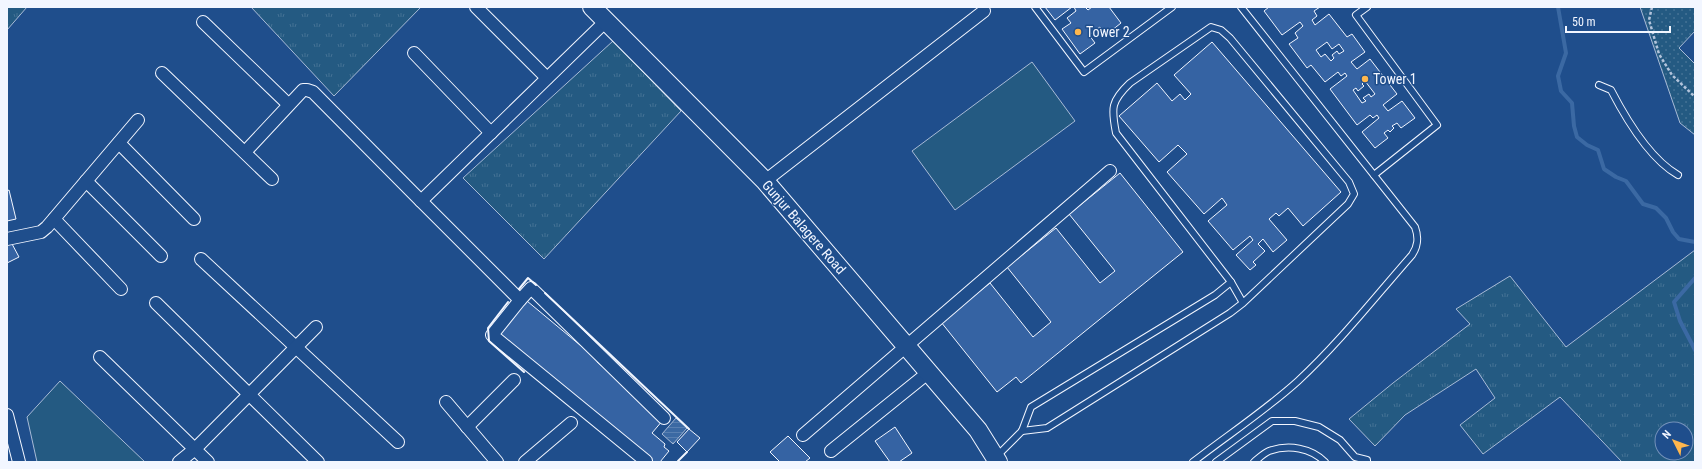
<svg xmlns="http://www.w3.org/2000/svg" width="1702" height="469" font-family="'Roboto Condensed',sans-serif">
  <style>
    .grass { fill: url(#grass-tufts); stroke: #a8bbd7; fill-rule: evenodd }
    .park { fill: url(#park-dots); stroke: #a8bbd7 }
    .pitch { fill: #245a82; stroke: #a8bbd7 }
    .water { fill: url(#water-rules); stroke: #a8bbd7 }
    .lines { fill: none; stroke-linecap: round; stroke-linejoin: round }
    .stream { stroke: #3b69a3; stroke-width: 4 }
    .building { fill: #3563a3; stroke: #f2f6ff; fill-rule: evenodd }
    .lane-casing { stroke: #f2f6ff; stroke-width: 8 }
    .street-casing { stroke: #f2f6ff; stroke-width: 14 }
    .secondary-casing { stroke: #f2f6ff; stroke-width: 20 }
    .path { stroke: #b3c4dc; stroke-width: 2.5; stroke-dasharray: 3 2; stroke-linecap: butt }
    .lane { stroke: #1f4e8c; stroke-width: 6 }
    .street { stroke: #1f4e8c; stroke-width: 12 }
    .secondary { stroke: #1f4e8c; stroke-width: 18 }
    .wall { stroke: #f2f6ff; stroke-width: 2 }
    .poi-dot { fill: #ffb74d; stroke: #1f4e8c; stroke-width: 1.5 }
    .labels { text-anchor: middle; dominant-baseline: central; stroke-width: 3; stroke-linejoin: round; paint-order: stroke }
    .poi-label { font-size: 14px; fill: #f2f6ff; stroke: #1f4e8c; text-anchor: start }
    .street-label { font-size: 14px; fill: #f2f6ff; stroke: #1f4e8c }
  </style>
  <defs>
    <pattern id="grass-tufts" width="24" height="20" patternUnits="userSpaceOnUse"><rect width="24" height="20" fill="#245a82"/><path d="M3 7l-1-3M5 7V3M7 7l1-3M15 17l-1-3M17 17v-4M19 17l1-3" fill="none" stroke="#447295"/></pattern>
    <pattern id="park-dots" width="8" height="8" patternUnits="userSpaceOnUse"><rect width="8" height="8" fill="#245a82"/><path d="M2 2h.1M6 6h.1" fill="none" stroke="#447295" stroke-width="1.8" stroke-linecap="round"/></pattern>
    <pattern id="water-rules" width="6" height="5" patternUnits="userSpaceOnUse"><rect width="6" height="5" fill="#3b69a3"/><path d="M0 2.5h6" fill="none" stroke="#587fb1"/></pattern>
  </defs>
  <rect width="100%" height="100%" fill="#1f4e8c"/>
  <g class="grass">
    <path d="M7,7H27L7,30Z"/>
    <path d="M251,7H421L334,96Z"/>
    <path d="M613,41L681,111L544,259L463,178Z"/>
    <path d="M1695,250V462H1622L1560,397L1483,454L1460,425L1495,398L1476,369L1405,415L1375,446L1349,419L1393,383L1470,324L1456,309L1510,276L1566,347ZM1662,429H1686V453H1662Z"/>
  </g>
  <path class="park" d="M1640,7H1695V31L1679,48L1695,64V135L1680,123Z"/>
  <g class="pitch">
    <path d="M1032,62L1075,121L955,210L912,151Z"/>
    <path d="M60,381L145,462H37L27,417Z"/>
  </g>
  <path class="water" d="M676,418L687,428L673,444L662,434Z"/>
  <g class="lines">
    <g class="stream">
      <path d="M1558,7L1566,53L1558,76L1561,91L1572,103L1574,126L1577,137L1587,145L1598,150L1604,169L1616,177L1626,181L1643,204L1656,208L1666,218L1673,232L1679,239L1695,242"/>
      <path d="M1695,278L1674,302L1680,321L1695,350"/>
    </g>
  </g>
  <g class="building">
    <path d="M1045,7H1072L1055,20Z"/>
    <path d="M1074,7H1085L1088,10L1092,7H1109L1121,23L1106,35L1100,27L1089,35L1095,43L1080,54L1062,29L1071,23L1067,18L1076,11Z"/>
    <path d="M1269,7H1320L1314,11L1317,16L1312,20L1315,25L1329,14L1347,37L1352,34L1365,52L1351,62L1357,69L1370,59L1397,94L1383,105L1388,111L1402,101L1415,118L1401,128L1397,123L1392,126L1394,128L1390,132L1388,130L1384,133L1388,138L1375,148L1362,132L1379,118L1377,115L1373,118L1370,115L1357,125L1330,89L1347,76L1345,73L1341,76L1338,72L1325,82L1311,65L1307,68L1289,44L1298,38L1295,33L1303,26L1300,22L1282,35L1264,11ZM1327,42L1332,49L1339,44L1344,51L1339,54L1337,51L1332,55L1334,58L1331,61L1325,54L1321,57L1316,50ZM1365,81L1375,94L1371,97L1369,94L1363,98L1366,101L1362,103L1353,90L1356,88L1358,91L1364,86L1362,84Z"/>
    <path d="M1212,42L1341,192L1303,226L1288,208L1279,216L1276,213L1269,219L1287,240L1273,252L1263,239L1258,244L1265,251L1253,262L1256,265L1250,270L1236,255L1253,240L1250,236L1233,250L1208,221L1227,205L1222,198L1204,214L1167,172L1187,154L1178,145L1159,162L1119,116L1157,83L1172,101L1180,94L1185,100L1191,94L1174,75Z"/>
    <path d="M1120,173L1183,252L1021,383L1016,377L997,392L941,322L990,283L1033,337L1051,322L1007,267L1056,228L1100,283L1115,271L1069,214Z"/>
    <path d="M9,190L16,219L7,221V191Z"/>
    <path d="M11,242L19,257L7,263V245Z"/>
    <path d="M527,301L598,360L597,362L629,388L627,391L663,420L652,433L665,444L664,447L669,451L660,462H650L497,337Z"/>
    <path d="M895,427L912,453L899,462H890L875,441Z"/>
    <path d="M689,429L700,438L687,452L677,442Z"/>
    <path d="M788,436L810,458L805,462H780L770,452Z"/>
  </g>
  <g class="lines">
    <g class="lane-casing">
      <g id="lane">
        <path d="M1035,7L1084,72L1172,7"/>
        <path d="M1367,7L1356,15L1437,125L1374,175"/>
        <path d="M1599,85L1611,90C1626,119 1650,159 1678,175"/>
        <path d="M1022,431L1047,428L1230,313L1243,303L1348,204L1354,194L1349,182L1230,38L1221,30L1211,27L1130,83C1111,101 1111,108 1116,133L1231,282L1243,303"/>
        <path d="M997,456L1022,431L1031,407L1215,295L1231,282"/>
        <path d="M1193,462C1228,435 1266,410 1298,381C1340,342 1375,297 1412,255C1418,246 1419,238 1415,227L1241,7"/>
        <path d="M1216,462L1272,421H1295L1319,427L1340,440L1355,457L1367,460V462"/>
        <path d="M1254,462C1259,458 1264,453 1269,451C1289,444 1311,448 1325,462"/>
      </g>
    </g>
    <g class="street-casing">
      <g id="street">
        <path d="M476,7L547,78"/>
        <path d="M203,22L288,104"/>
        <path d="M414,53L491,133"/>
        <path d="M162,73L272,179"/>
        <path d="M119,143L194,219"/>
        <path d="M245,152L303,90H307L313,92L421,201L606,21"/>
        <path d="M86,181L161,256"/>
        <path d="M765,181L984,11"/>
        <path d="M421,201L520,300"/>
        <path d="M54,219L121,289"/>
        <path d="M7,239L41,232L47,227L138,120"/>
        <path d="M201,259L398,442"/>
        <path d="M156,303L318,462"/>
        <path d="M100,357L208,462"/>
        <path d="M446,402L497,462"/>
        <path d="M7,415L19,462"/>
        <path d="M467,427L514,380"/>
        <path d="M803,435L1110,171"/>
        <path d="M831,451L929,372"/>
        <path d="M646,461L492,335L520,300L531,288L664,418"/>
        <path d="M179,462L195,449L316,327"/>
        <path d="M525,462L571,423"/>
      </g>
    </g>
    <g class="secondary-casing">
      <path id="secondary" d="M592,7L765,181L978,430L998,462"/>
    </g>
    <path class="path" d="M1652,7L1649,20L1659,54L1672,75L1695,97"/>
    <use href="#lane" class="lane"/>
    <use href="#street" class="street"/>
    <use href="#secondary" class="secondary"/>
    <g class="wall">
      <path d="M519,289L528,278L536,285"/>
      <path d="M545,293L689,429"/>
      <path d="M508,302L488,328L489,341L524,372"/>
      <path d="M678,461L687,452"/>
    </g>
  </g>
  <g class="poi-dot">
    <circle cx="1078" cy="32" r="4"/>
    <circle cx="1365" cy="79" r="4"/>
  </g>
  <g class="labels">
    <g class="poi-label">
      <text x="1086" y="32">Tower 2</text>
      <text x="1373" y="79">Tower 1</text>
    </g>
    <g class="street-label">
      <text transform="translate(804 227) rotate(49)">Gunjur Balagere Road</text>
    </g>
  </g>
  <rect width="1702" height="469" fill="none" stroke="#f2f6ff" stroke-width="16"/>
  <g transform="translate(1674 441) rotate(312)"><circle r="19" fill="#1f4e8c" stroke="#7391ba"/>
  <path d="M0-3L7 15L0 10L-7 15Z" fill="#ffb74d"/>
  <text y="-6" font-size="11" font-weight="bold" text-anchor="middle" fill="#f2f6ff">N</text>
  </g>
  <path d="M1566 26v6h104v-6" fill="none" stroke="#f2f6ff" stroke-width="2"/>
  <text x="1572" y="26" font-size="12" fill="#f2f6ff" stroke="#1f4e8c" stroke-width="3" paint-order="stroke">50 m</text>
</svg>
